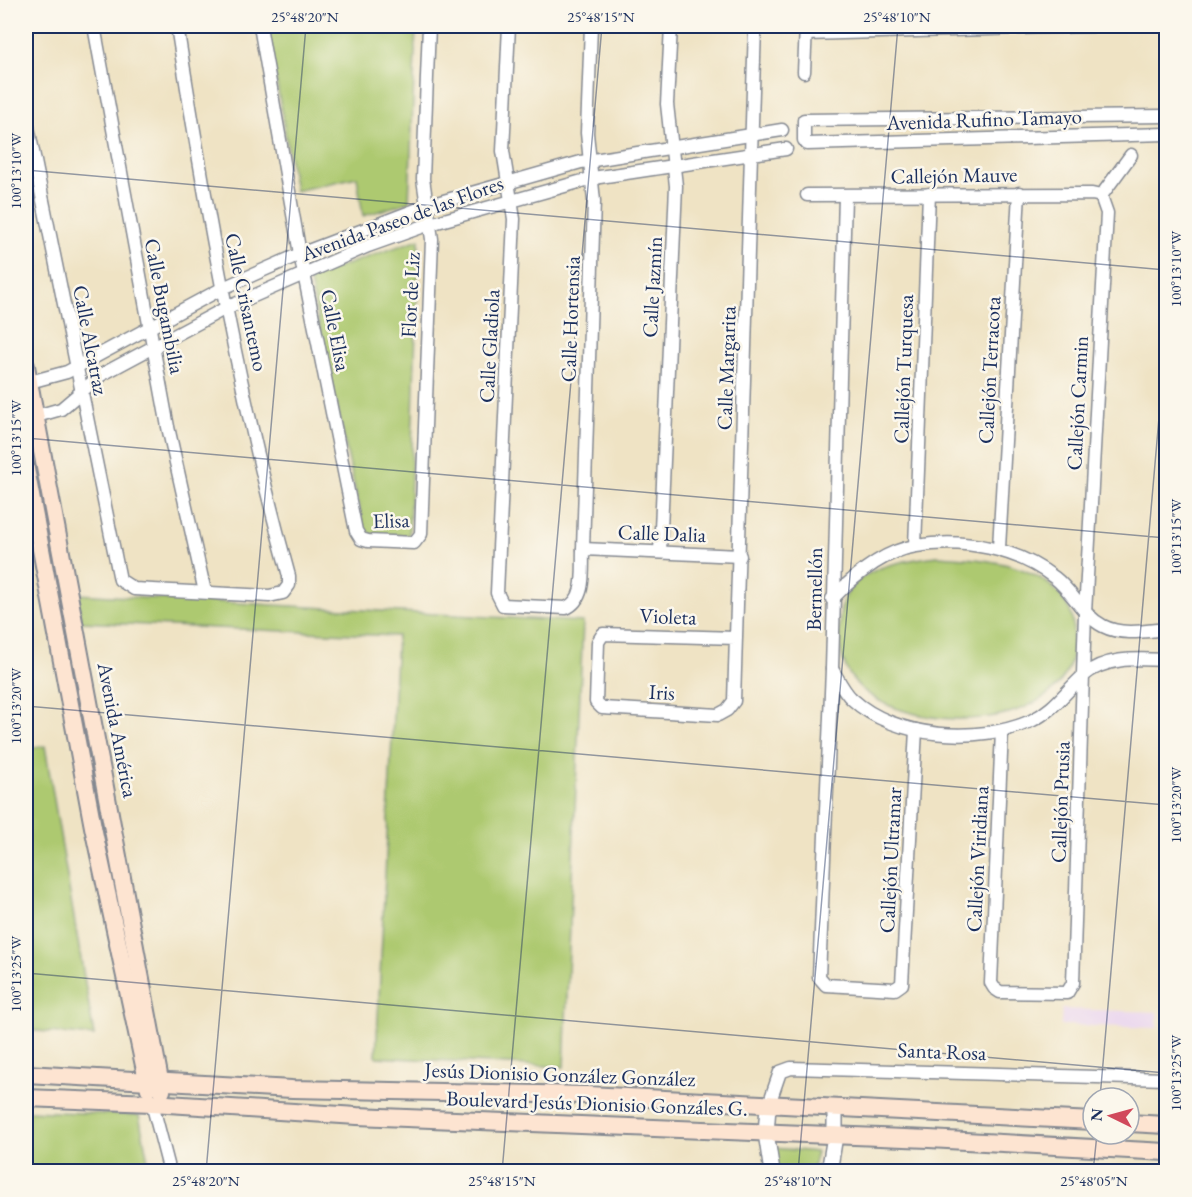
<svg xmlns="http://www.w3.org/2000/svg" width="1192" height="1197" font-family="'EB Garamond',serif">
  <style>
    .built { fill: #e8d2ef }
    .green { fill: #adc96f; stroke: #647c66; stroke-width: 1.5 }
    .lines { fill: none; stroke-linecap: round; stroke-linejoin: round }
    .minor-casing { stroke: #858991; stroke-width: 15 }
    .tertiary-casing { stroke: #858991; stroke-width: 18 }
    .secondary-casing { stroke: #858991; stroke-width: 20 }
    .minor { stroke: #fff; stroke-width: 12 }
    .tertiary { stroke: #fff; stroke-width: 15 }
    .secondary { stroke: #fde4d1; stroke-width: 16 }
    .ticks { fill: none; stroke: #1b2f5e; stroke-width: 1.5; stroke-opacity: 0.45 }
    .labels { text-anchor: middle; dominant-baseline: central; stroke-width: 5; stroke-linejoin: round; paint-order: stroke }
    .street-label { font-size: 21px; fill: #1b2f5e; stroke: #fbf7ec }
    .neatline { fill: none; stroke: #1b2f5e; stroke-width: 2 }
    .ticks-label { font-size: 15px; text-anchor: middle; fill: #1b2f5e }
  </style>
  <rect width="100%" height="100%" fill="#fbf7ec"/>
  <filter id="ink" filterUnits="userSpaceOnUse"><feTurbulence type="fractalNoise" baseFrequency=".0167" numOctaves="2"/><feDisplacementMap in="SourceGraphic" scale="12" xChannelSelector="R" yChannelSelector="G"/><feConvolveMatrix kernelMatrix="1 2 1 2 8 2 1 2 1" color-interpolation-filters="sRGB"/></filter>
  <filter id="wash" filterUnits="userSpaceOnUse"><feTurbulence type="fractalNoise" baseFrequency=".008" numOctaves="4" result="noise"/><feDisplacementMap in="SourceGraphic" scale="24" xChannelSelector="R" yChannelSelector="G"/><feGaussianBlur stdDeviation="1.35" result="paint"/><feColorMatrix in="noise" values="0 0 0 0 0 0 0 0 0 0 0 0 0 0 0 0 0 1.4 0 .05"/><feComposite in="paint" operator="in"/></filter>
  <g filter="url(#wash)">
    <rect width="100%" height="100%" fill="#efe3c4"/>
    <path class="built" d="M1062,1009L1157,1012V1028L1061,1025Z"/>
    <g class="green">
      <path d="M267,26H416L409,202L363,216L357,177L295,191Z"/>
      <path d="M419,239L409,535H365L309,278Z"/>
      <path d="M938,556C985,559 1047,562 1070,611C1074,619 1073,633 1073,642C1075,736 896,739 852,678C839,660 838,638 840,617C844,568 899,561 938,556Z"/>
      <path d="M76,594L583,622L564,1067L376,1057L397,636L81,622Z"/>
      <path d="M45,746L94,1036L26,1030V749Z"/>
      <path d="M26,1111L139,1115L150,1171H26Z"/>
      <path d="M773,1148L817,1152L812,1171H778Z"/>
    </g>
  </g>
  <g filter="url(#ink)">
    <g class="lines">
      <g class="minor-casing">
        <g id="minor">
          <path d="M94,26L168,427L205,592"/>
          <path d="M260,26L300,254L356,531L361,539L368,541L414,543L421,534L432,239L423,179L429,26"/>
          <path d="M509,26L503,151L514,219L497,593L503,605L566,608C587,599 582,569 583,549L594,201L587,133L591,26"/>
          <path d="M806,34L1092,26"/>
          <path d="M804,72L806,26"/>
          <path d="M1166,116L804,120V140L807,144L1166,134"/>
          <path d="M26,117L120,580L134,589L269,596L283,593L289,585V576C239,396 206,210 177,26"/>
          <path d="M807,195L1092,194L1101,196"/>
          <path d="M845,196L832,669L819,977L826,985L895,989L902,984L916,730"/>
          <path d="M1101,196L1131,155"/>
          <path d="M26,383L67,372L223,288L300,254L426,206L581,162L782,130"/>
          <path d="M26,419L61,409L101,375L226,308L368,246L430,224L593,178L786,149"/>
          <path d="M915,546L929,194"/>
          <path d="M999,548L1019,193"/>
          <path d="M583,549L740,556"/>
          <path d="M660,552L676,186L667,104L671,26"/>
          <path d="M832,599C854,576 883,551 916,546C963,538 1017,548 1055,578C1073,592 1082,615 1103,626C1122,636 1146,631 1166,629"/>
          <path d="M736,638L603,634L598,642L596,702L602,708L718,715L727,710L734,701L755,26"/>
          <path d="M832,669C838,679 844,692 852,699C895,739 979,744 1031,721C1054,710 1065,692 1083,676C1105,656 1139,659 1166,660"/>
          <path d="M1002,731L991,983L994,988L1000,992L1067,993L1073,983L1085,613L1107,213L1101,196"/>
          <path d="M152,1103L170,1172"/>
          <path d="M768,1107L780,1072L791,1068L1166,1079"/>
        </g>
      </g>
      <g class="tertiary-casing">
        <g id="tertiary">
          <path d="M768,1107L766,1133L772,1172"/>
          <path d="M829,1172L835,1136V1109"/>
        </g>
      </g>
      <g class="secondary-casing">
        <g id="secondary">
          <path d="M26,366L162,1091"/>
          <path d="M26,469L93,827L149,1089"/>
          <path d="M26,1074L292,1089L588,1095L1093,1121"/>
          <path d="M26,1098L152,1103L357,1116L929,1139L1166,1152"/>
          <path d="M1129,1123L1166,1125"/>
        </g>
      </g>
      <use href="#minor" class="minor"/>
      <use href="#tertiary" class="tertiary"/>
      <use href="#secondary" class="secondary"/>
    </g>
  </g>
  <path class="ticks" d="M26,170L1166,270M26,438L1166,538M26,706L1166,805M26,973L1166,1073M1100,1098L1166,337M206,1172L306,26M502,1172L602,26M798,1172L898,26M1093,1172L1097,1134"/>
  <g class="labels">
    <g class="street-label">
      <text transform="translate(984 119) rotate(-2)">Avenida Rufino Tamayo</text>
      <text transform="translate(954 175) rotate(-1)">Callejón Mauve</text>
      <text transform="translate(402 218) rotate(-20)">Avenida Paseo de las Flores</text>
      <text transform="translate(652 287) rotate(-87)">Calle Jazmín</text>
      <text transform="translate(410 295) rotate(-87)">Flor de Liz</text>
      <text transform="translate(247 302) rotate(78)">Calle Crisantemo</text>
      <text transform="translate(165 306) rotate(79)">Calle Bugambilia</text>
      <text transform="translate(570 319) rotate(-88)">Calle Hortensia</text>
      <text transform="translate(336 330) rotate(79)">Calle Elisa</text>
      <text transform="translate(91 340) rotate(79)">Calle Alcatraz</text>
      <text transform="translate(489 346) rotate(-87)">Calle Gladiola</text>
      <text transform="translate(726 368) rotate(-88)">Calle Margarita</text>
      <text transform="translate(903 369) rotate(-88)">Callejón Turquesa</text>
      <text transform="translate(989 370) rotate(-87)">Callejón Terracota</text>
      <text transform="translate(1077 403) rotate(-87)">Callejón Carmin</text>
      <text transform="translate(391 520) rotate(-2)">Elisa</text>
      <text transform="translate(662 533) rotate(2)">Calle Dalia</text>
      <text transform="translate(814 589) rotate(-89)">Bermellón</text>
      <text transform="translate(668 616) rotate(2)">Violeta</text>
      <text transform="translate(662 692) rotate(3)">Iris</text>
      <text transform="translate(118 730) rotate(79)">Avenida América</text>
      <text transform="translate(1060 802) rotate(-88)">Callejón Prusia</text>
      <text transform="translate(977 859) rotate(-87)">Callejón Viridiana</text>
      <text transform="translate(890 860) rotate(-87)">Callejón Ultramar</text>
      <text transform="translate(942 1051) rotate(2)">Santa Rosa</text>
      <text transform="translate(560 1074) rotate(2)">Jesús Dionisio González González</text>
      <text transform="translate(597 1103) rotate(2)">Boulevard Jesús Dionisio Gonzáles G.</text>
    </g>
  </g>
  <rect width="1192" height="1197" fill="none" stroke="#fbf7ec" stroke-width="66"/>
  <g transform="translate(1111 1116) rotate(275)"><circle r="28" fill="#fbf7ec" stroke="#a1a7b3" stroke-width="1.5"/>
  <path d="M0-4.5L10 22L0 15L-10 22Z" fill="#d1495b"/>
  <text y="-9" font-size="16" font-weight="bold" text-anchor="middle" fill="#1b2f5e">N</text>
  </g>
  <rect x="33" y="33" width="1126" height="1131" class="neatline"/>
  <g class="ticks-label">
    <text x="305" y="22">25°48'20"N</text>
    <text x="601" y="22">25°48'15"N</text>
    <text x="897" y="22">25°48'10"N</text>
    <text transform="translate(16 171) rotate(-90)" y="5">100°13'10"W</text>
    <text transform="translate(1176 269) rotate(-90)" y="5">100°13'10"W</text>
    <text transform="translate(16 438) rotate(-90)" y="5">100°13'15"W</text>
    <text transform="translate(1176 537) rotate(-90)" y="5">100°13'15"W</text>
    <text transform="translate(16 706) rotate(-90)" y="5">100°13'20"W</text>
    <text transform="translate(1176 805) rotate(-90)" y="5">100°13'20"W</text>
    <text transform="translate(16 974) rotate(-90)" y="5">100°13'25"W</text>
    <text transform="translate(1176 1073) rotate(-90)" y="5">100°13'25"W</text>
    <text x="206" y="1186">25°48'20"N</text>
    <text x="502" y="1186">25°48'15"N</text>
    <text x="798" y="1186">25°48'10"N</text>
    <text x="1094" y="1186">25°48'05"N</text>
  </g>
</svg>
